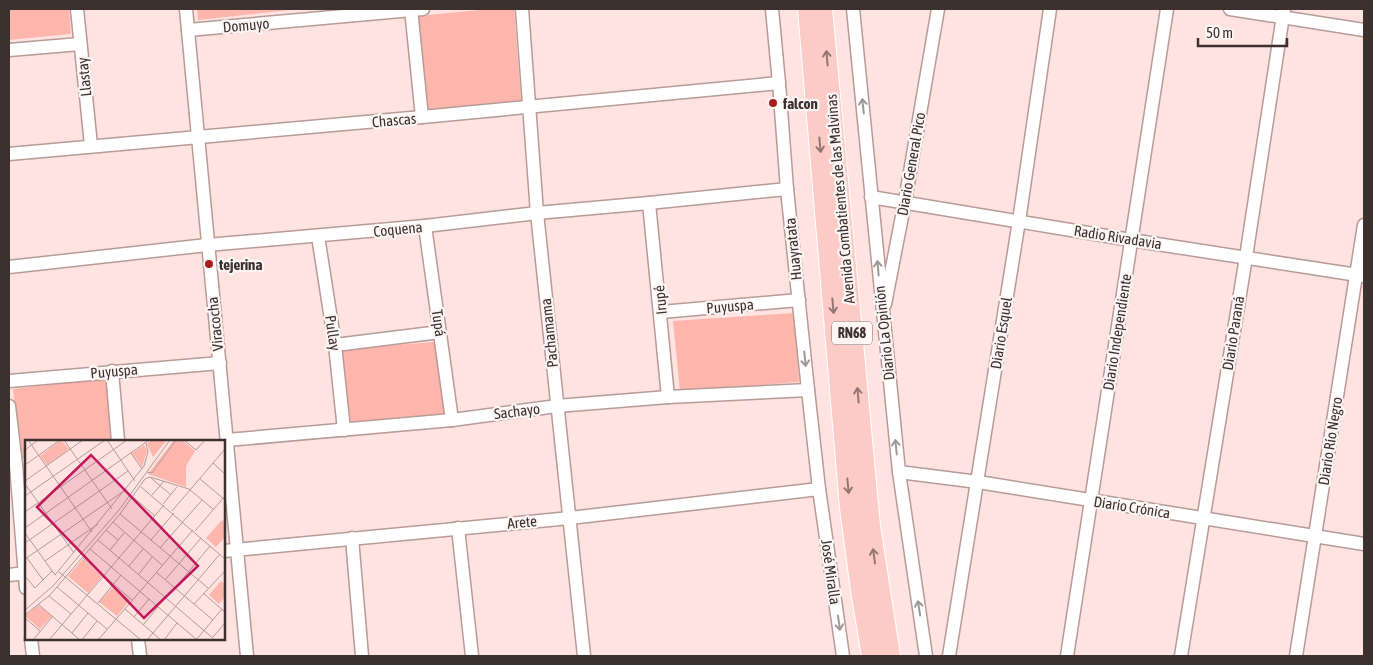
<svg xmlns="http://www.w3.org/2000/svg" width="1373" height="665" font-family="'Asap Condensed',sans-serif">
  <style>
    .green { fill: #fdb5ac }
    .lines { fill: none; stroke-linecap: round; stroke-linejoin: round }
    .street-casing { stroke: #b89a96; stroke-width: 15 }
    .primary-casing { stroke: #fff; stroke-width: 22 }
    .street { stroke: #fff; stroke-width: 12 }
    .primary { stroke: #fdcbc5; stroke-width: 20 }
    .oneway { stroke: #937672 }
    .oneway2 { stroke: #9e9897 }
    .poi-dot { fill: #ac1a1f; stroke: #fcf6f5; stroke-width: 2 }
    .labels { text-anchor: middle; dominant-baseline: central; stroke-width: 4.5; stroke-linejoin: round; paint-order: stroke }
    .shield { fill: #fcf6f5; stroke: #766c6a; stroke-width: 1 }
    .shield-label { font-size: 14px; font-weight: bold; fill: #3d312f }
    .street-label { font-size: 15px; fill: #3d312f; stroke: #fcf6f5 }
    .poi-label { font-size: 15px; font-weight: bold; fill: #3d312f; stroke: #fcf6f5; text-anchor: start }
    .inset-road { fill: none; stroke: #b19c99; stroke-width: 1 }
    .view { fill: #c2185b; fill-opacity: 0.15; stroke: #c2185b; stroke-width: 2.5 }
    .inset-edge { fill: none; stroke: #3d312f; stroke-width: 2.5 }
  </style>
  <rect width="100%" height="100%" fill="#fee3e0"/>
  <g class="green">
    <path d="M9,9H69L71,34L9,40Z"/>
    <path d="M197,9H299L198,20Z"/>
    <path d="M490,9H514L521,100L428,112L418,16Z"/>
    <path d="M794,313L799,382L680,391L673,321Z"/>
    <path d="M435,342L445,416L349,425L342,349Z"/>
    <path d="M106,378L113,441H26V458H20L13,389Z"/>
  </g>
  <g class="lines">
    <g class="street-casing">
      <g id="street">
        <path d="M77,9L91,145"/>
        <path d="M186,9L247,656"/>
        <path d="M411,9L422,117"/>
        <path d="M522,9L537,213L584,656"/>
        <path d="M772,9L779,83L787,189L808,390L819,489L843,656"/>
        <path d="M853,9L899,472L926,656"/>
        <path d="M1230,9L1364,30"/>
        <path d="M188,30L423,9"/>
        <path d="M9,50L80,44"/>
        <path d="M9,154L422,117L779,83"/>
        <path d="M871,197L1131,240L1364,276"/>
        <path d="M649,203L668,397"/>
        <path d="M425,226L452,420"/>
        <path d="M318,236L335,345L344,430"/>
        <path d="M9,267L207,245L425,226L537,213L649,203L787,189"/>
        <path d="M885,304L905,201L938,9"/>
        <path d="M661,312L799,300"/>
        <path d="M335,345L440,332"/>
        <path d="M112,371L118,441"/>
        <path d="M9,381L220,363"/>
        <path d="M9,406L16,465L26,588"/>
        <path d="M227,440L452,420L557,406L668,397L808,390"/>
        <path d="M899,472L978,482L1364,544"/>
        <path d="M458,528L472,656"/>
        <path d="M352,538L362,656"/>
        <path d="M224,551L570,518L819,489"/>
        <path d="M9,575L26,573"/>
        <path d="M31,639L33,656"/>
        <path d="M138,639L140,656"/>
        <path d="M949,656L1019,221L1050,9"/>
        <path d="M1067,656L1167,9"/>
        <path d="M1181,656L1246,257L1284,9"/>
        <path d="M1296,656L1364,225"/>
      </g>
    </g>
    <g class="primary-casing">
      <g id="primary">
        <path d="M808,9L850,508L861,590L872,656"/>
        <path d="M822,9L870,526L890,656"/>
      </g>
    </g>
    <use href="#street" class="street"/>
    <use href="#primary" class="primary"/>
  </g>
  <defs><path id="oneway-shaft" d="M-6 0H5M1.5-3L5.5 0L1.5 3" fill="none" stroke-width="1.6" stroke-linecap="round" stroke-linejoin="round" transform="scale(1.25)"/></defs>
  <g class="oneway">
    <use href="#oneway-shaft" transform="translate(827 58) rotate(-95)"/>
    <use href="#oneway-shaft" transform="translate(820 145) rotate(85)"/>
    <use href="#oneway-shaft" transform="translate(833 306) rotate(85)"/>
    <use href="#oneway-shaft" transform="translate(858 395) rotate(-95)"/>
    <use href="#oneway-shaft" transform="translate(848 486) rotate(85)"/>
    <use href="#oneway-shaft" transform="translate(874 556) rotate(-98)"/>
  </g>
  <g class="oneway2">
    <use href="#oneway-shaft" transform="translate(863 106) rotate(-96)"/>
    <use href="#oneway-shaft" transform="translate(878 268) rotate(-95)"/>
    <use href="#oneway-shaft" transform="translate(805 359) rotate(84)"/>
    <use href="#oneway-shaft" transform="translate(896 447) rotate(-96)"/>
    <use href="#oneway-shaft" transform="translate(919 608) rotate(-99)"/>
    <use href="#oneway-shaft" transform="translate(839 623) rotate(82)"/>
  </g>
  <g class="poi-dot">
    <circle cx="773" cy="103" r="5"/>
    <circle cx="209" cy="264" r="5"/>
  </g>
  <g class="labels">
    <rect class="shield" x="832" y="321.5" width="40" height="23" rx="4"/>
    <g class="shield-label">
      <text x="852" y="333">RN68</text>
    </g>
    <g class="street-label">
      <text transform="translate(246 25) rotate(-5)">Domuyo</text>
      <text transform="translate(84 77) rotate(-96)">Llastay</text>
      <text transform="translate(394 120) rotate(-5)">Chascas</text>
      <text transform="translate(911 164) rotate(-80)">Diario General Pico</text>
      <text transform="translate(840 199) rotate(-95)">Avenida Combatientes de las Malvinas</text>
      <text transform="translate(398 229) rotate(-6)">Coquena</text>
      <text transform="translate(1118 237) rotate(9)">Radio Rivadavia</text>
      <text transform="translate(793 249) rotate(-96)">Huayratata</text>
      <text transform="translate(660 300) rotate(-96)">Irupé</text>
      <text transform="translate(730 306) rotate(-5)">Puyuspa</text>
      <text transform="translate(439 323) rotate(82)">Tupá</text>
      <text transform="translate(215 324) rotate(-96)">Viracocha</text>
      <text transform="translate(1117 332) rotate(-81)">Diario Independiente</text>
      <text transform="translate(333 333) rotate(82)">Pullay</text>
      <text transform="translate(549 333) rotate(-96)">Pachamama</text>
      <text transform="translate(884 333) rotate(-96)">Diario La Opinión</text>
      <text transform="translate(1001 333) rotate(-81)">Diario Esquel</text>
      <text transform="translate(1233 333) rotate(-81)">Diario Paraná</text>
      <text transform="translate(114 371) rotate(-5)">Puyuspa</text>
      <text transform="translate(517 411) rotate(-7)">Sachayo</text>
      <text transform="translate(1330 441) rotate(-81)">Diario Río Negro</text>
      <text transform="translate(1132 507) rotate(9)">Diario Crónica</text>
      <text transform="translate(522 522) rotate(-5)">Arete</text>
      <text transform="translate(831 572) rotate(82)">José Miralla</text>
    </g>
    <g class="poi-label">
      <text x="783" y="103">falcon</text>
      <text x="219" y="264">tejerina</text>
    </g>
  </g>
  <g transform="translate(25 440)">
    <rect width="200" height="200" fill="#fee3e0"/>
    <path d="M36,0L44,9L22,25L15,16ZM126,0H142L128,17L122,4ZM149,0H157L170,11L161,26V47L123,34ZM119,5L122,11L117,27L107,13ZM197,80L200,82V97L191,107L181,98ZM58,119L77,136L63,153L43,136ZM196,141L200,144V157L194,164L184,155ZM89,146L105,160L92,176L74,162ZM13,165L27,176L15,189L0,176Z" fill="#fdb5ac"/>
    <path class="inset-road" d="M3,0L67,92M39,0L87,69M82,0L110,41M159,0L171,10L180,0M0,10L13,0M106,13L117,29M188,23L200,34M0,25L35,0M122,32L127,33L151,0M125,37L164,49L188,69M126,38L146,55M175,39L200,60M0,41L58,0M0,44L49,113M116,47L200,119M127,55L139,41M0,56L80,0M108,57L130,76M138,64L152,47M147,71L200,9M0,72L102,0M95,74L183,148M88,82L137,125M0,88L124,0M81,90L93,100M170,91L200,56M0,93L30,135L119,26L123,12L121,3M73,100L190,200M126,100L149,73M0,103L103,31M135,108L177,60M65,109L171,199M85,110L99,93M2,118L18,140M58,118L107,160M0,119L102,49M20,121L73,84M104,126L118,109M34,132L116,200M131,132L188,180M114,134L127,117M0,136L10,148L27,131M140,140L176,98M32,147L82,189M150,148L185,106M178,153L200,172M24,156L46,174M73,163L96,135M13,164L55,200M169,164L200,131M100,169L136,200M0,170L28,146L94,70L145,0M0,175L25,155L95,74L120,39L125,37M109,177L124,159M0,178L15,191M118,185L133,167M47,193L63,173M188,197L200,183M8,200L28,176M24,200L139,65M57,200L72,181M73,200L168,90M122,200L195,114M139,200L152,183M171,200L197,169"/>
    <path class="view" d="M66,15L173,126L119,178L12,67Z"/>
    <rect width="200" height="200" class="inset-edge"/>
  </g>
  <rect width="1373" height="665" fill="none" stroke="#3d312f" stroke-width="20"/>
  <path d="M1198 38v8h89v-8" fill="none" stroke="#3d312f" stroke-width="2.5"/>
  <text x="1206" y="38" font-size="15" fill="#3d312f" stroke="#fcf6f5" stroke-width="4" paint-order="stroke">50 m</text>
</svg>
